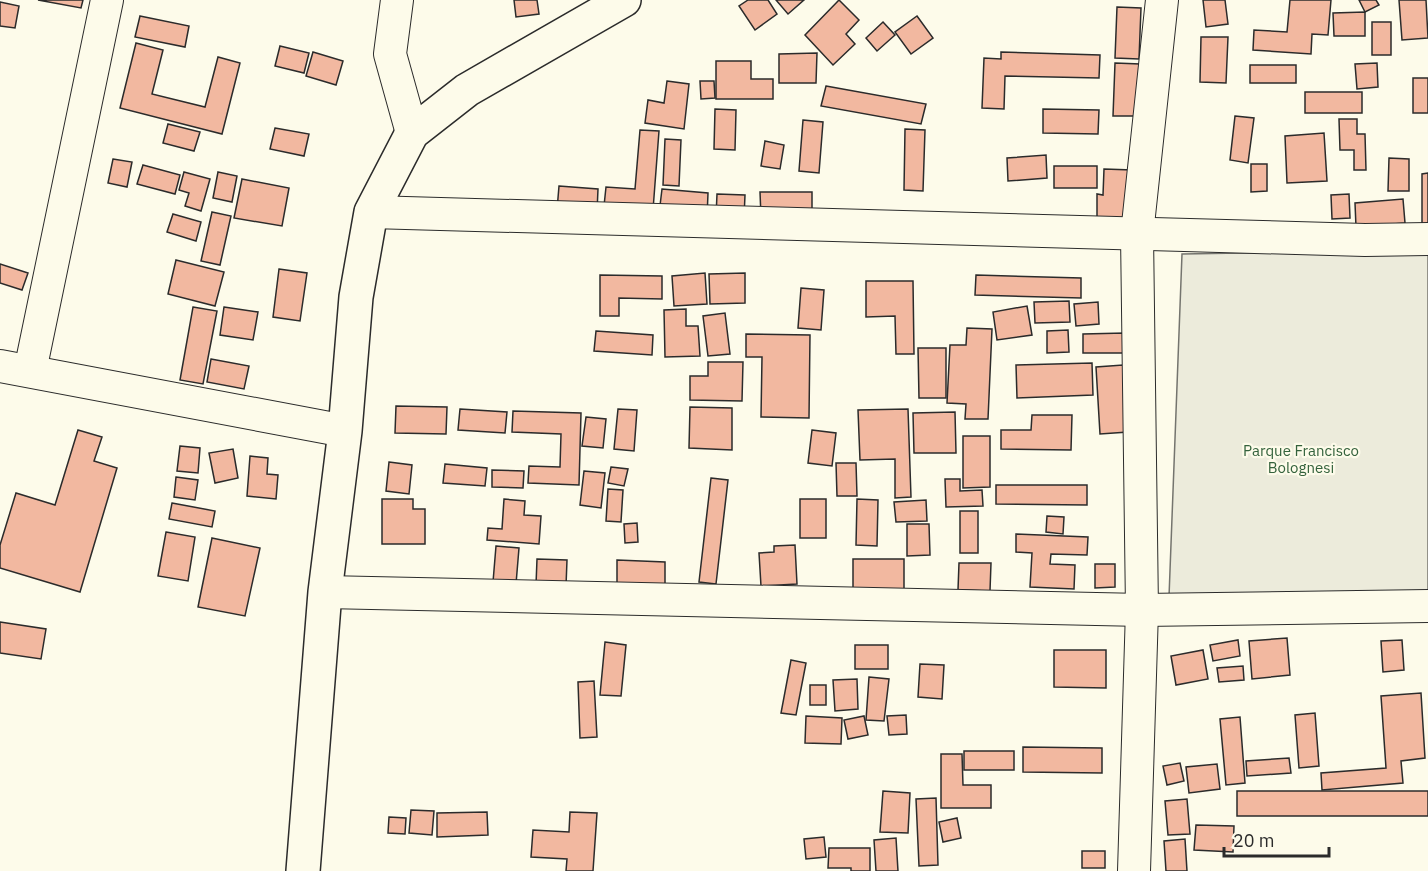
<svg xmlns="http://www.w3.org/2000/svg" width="1428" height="871" font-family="'IBM Plex Sans',sans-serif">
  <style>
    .green { fill: #ecebdb; stroke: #74746e; stroke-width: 1.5 }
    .building { fill: #f2b8a0; stroke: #2b2b2b; stroke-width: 1.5 }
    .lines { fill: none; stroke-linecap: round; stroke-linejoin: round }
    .minor-casing { stroke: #2b2b2b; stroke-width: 34 }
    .primary-casing { stroke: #2b2b2b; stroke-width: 36 }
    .minor { stroke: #fdfbea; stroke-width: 32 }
    .primary { stroke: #fdfbea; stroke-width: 33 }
    .labels { text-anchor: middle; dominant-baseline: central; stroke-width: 4.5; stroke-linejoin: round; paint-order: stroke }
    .park-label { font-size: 15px; fill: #34623c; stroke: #fdfbea }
  </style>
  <rect width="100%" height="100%" fill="#fdfbea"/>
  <path class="green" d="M1428,250V595L1169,597L1182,254Z"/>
  <g class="building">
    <path d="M38,0H83L81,8Z"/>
    <path d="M514,0H537L539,14L516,17Z"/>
    <path d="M748,0H768L777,14L755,30L739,6Z"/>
    <path d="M776,0H804L788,14Z"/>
    <path d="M839,0L859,20L846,34L855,44L833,65L805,35Z"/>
    <path d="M1203,0H1225L1228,24L1206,27Z"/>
    <path d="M1290,0H1331L1328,35L1312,34L1311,54L1253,50L1254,30L1287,32Z"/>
    <path d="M1359,0H1376L1379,5L1365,12Z"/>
    <path d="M1399,0H1426L1428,38L1402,40Z"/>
    <path d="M0,2L19,6L15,28L0,26Z"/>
    <path d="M1117,7L1141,8L1139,59L1115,58Z"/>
    <path d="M1365,12V36H1334L1333,13Z"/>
    <path d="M140,16L189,26L185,47L135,37Z"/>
    <path d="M917,16L933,38L911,54L895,32Z"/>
    <path d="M883,22L895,35L877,51L866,38Z"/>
    <rect x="1372" y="22" width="19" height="33"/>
    <path d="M1201,37H1228L1226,83L1200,82Z"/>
    <path d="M136,43L163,50L152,94L205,107L218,57L240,63L222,134L120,108Z"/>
    <path d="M280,46L309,53L304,73L275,66Z"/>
    <path d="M313,52L343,61L336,85L306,76Z"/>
    <path d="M1001,52L1100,55L1099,78L1005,76L1004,109L982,108L984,58L1001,59Z"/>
    <path d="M817,53L816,83H779V54Z"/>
    <path d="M716,61H751V79H773V99H716Z"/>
    <path d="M1115,63L1140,64L1138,116H1113Z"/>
    <path d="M1377,63L1378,87L1357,89L1355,64Z"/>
    <rect x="1250" y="65" width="46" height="18"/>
    <rect x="1413" y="78" width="15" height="35"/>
    <path d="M667,81L689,84L684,129L645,123L648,100L664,103Z"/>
    <path d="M700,81H714L715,98L701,99Z"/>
    <path d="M826,86L926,104L921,124L821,106Z"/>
    <rect x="1305" y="92" width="57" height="21"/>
    <path d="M715,109L736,110L735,150L714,149Z"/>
    <path d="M1043,109L1099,110L1098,134L1043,133Z"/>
    <path d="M1235,116L1254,118L1248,163L1230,160Z"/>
    <path d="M1339,119H1357V134H1365L1366,170H1354V150H1340Z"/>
    <path d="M803,120L823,122L819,173L799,171Z"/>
    <path d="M168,124L200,132L194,151L163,143Z"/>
    <path d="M275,128L309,134L304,156L270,149Z"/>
    <path d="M905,129L925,130L923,191L904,190Z"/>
    <path d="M640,130L659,131L653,210L604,206L606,187L635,189Z"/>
    <path d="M1324,133L1327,181L1287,183L1285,136Z"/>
    <path d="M665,139L681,140L679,186L663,185Z"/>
    <path d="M765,141L784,145L780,169L761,166Z"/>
    <path d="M1046,155L1047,178L1008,181L1007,158Z"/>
    <path d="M1389,158L1409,159V191H1388Z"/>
    <path d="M113,159L132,162L127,187L108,183Z"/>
    <path d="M1251,164H1267V191L1251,192Z"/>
    <path d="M143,165L180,175L175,194L137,184Z"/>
    <rect x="1054" y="166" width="43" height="22"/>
    <path d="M1104,169L1132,170L1131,219L1097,218V194L1103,195Z"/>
    <path d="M184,172L210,179L201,211L185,206L189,193L179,190Z"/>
    <path d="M218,172L237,176L232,202L213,198Z"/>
    <path d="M1428,173V226H1422V174Z"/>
    <path d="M242,179L289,188L282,226L234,218Z"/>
    <path d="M559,186L598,189L597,212L557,210Z"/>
    <path d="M662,189L708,193L707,218L659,214Z"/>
    <path d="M760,192H812V217H761Z"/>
    <path d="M717,194L745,195L744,218L716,217Z"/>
    <path d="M1349,194L1350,218L1332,219L1331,195Z"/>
    <path d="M1403,199L1405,223L1356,227L1355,203Z"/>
    <path d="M212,212L231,216L220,265L201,261Z"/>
    <path d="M173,214L201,222L196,241L167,232Z"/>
    <path d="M176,260L224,272L215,306L168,294Z"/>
    <path d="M0,264L28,273L22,290L0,283Z"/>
    <path d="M279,269L307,273L300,321L273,317Z"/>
    <path d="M705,273L707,304L674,306L672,276Z"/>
    <path d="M745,273V303L710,304L709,274Z"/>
    <path d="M600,275L662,276V299L619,298V316H600Z"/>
    <path d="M976,275L1081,278V298L975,295Z"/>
    <path d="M866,281H913L914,354H896L895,316L866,317Z"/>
    <path d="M801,288L824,290L821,330L798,328Z"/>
    <path d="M1069,301L1070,322L1035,323L1034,302Z"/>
    <path d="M1098,302L1099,324L1076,326L1074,304Z"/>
    <path d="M1027,306L1032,335L997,340L993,312Z"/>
    <path d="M193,307L217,311L203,384L180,380Z"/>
    <path d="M224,307L258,312L253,340L220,335Z"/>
    <path d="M686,309V326H698L700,356L665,357L664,310Z"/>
    <path d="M725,313L730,354L708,356L703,316Z"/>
    <path d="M967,328L992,329L988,419H965L966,404L947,403L950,345H966Z"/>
    <path d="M1068,330L1069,352L1047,353V331Z"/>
    <path d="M596,331L653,335L652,355L594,351Z"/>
    <path d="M1125,333V353H1083V334Z"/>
    <path d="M746,334L810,335L809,418L761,417L762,357H746Z"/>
    <path d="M918,348H946V398H919Z"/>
    <path d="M211,359L249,366L244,389L207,382Z"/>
    <path d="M708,362H743L742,401L690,400V376H708Z"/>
    <path d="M1092,363L1093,395L1017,398L1016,365Z"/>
    <path d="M1123,365L1128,432L1100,434L1096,367Z"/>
    <path d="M396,406L447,407L446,434L395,433Z"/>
    <path d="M690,407L732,408V450L689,448Z"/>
    <path d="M460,409L507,412L505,433L458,430Z"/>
    <path d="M618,409L637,410L634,451L614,449Z"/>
    <path d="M908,409L911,497L895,498V459L860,460L858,410Z"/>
    <path d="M513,411L581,413L579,485L528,483L529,466L560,467L561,434L512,432Z"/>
    <path d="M955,412L956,453H914L913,413Z"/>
    <path d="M1032,415H1072L1071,450L1001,449V430H1031Z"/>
    <path d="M586,417L606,419L603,448L582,446Z"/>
    <path d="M78,430L102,437L94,461L117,468L80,592L0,568V545L16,493L55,505Z"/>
    <path d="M812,430L836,433L832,466L808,463Z"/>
    <path d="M963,436H990V487L963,488Z"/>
    <path d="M180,446L200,448L198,473L177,471Z"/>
    <path d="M233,449L238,478L215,483L209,453Z"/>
    <path d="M250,456L268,458L267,474L278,475L276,499L247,496Z"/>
    <path d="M389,462L412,465L409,494L386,491Z"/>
    <path d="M836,463H856L857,496H837Z"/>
    <path d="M445,464L487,468L485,486L443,483Z"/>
    <path d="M611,467L628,469L624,486L608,483Z"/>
    <path d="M492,470L524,471L523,488L492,487Z"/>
    <path d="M584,471L605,473L601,508L580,505Z"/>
    <path d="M176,477L198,480L195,500L174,497Z"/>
    <path d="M711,478L728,480L716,584L699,582Z"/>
    <path d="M945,479H960V491L982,490L983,506L946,507Z"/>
    <path d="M996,485H1087V505L996,504Z"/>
    <path d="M608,489L623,490L621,522L606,521Z"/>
    <path d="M382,499H413V509H425V544H382Z"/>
    <path d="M504,499L525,501L524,515L541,516L539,544L487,540L488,528L502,529Z"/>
    <rect x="800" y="499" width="26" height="39"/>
    <path d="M857,499L878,500L877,546L856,545Z"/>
    <path d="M926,500L927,521L896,522L894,502Z"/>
    <path d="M172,503L215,511L212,527L169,519Z"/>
    <rect x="960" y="511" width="18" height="42"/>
    <path d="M1047,516L1064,517L1063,534L1046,532Z"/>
    <path d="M637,523L638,542L625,543L624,524Z"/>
    <path d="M907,524H929L930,555L907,556Z"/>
    <path d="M166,532L195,537L188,581L158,576Z"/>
    <path d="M1016,534L1088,537L1087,555L1051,554L1050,564L1075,565L1074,589L1030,587L1032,553L1016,552Z"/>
    <path d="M212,538L260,548L245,616L198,607Z"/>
    <path d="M795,545L797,584L761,586L759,553L774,552V546Z"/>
    <path d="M496,546L519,548L516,584L493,582Z"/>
    <path d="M537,559L567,560L566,586L536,585Z"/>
    <path d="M853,559H904V590L853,591Z"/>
    <path d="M617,560L665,562V588L617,586Z"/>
    <path d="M959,563H991L990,591L958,590Z"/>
    <path d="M1095,564H1115V587L1095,588Z"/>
    <path d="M0,622L46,629L41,659L0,653Z"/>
    <path d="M1287,638L1290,675L1252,679L1249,641Z"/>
    <path d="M1238,640L1240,656L1213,661L1210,645Z"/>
    <path d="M1402,640L1404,670L1383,672L1381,641Z"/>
    <path d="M605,642L626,645L621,696L600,695Z"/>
    <rect x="855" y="645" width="33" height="24"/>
    <path d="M1054,650H1106V688L1054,687Z"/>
    <path d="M1203,650L1208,679L1176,685L1171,656Z"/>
    <path d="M791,660L806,663L796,715L781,713Z"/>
    <path d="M920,664L944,665L942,699L918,697Z"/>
    <path d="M1243,666L1244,680L1219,682L1217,668Z"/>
    <path d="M869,677L889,679L884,721L866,720Z"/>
    <path d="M857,679L858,709L835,711L833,680Z"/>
    <path d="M594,681L597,737L580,738L578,682Z"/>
    <rect x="810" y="685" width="16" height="20"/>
    <path d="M1421,693L1425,758L1401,761L1403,783L1322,790L1321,773L1386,768L1381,696Z"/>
    <path d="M1315,713L1319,766L1299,768L1295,715Z"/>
    <path d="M906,715L907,734L889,735L887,716Z"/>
    <path d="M806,716L842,718L841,744L805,743Z"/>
    <path d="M864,716L868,735L848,739L844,720Z"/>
    <path d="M1240,717L1245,783L1226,785L1220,719Z"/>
    <path d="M1023,747L1102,748V773L1023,772Z"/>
    <rect x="964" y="751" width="50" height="19"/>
    <path d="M941,754H962L963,785H991V808H941Z"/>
    <path d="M1289,758L1291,773L1247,776L1246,761Z"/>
    <path d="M1180,763L1184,781L1167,785L1163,766Z"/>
    <path d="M1217,764L1220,789L1189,793L1186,767Z"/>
    <path d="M883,791L910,793L908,833L880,832Z"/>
    <rect x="1237" y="791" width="191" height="25"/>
    <path d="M936,798L938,865L919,866L916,799Z"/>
    <path d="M1187,799L1190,834L1168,835L1165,801Z"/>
    <path d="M411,810L434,811L432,835L409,833Z"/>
    <path d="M487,812L488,835L437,837V813Z"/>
    <path d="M570,812L597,813L593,871H566L567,859L531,857L533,830L569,832Z"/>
    <path d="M389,817L406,818L405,834L388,833Z"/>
    <path d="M957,818L961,838L943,842L939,822Z"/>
    <path d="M1196,825L1234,826L1233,852L1194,850Z"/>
    <path d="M824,837L826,857L806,859L804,839Z"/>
    <path d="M896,838L898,871H876L874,840Z"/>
    <path d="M1185,839L1187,871H1166L1164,841Z"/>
    <path d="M829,848H870V871H851V868H828Z"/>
    <rect x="1082" y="851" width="23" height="17"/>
  </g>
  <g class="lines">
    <g class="minor-casing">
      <g id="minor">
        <path d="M397,0L390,54L412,133"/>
        <path d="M371,212L1365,240L1428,239"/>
        <path d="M0,366L345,431"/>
        <path d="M30,371L107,0"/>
        <path d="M325,592L1142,610L1428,606"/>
        <path d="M1134,871L1142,610L1137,234L1162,0"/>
      </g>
    </g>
    <g class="primary-casing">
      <path id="primary" d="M303,871L325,592L345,431L356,297L371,212L412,133L467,90L624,0"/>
    </g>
    <use href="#minor" class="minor"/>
    <use href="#primary" class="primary"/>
  </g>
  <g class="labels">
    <g class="park-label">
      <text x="1301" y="450">Parque Francisco<tspan x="1301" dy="17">Bolognesi</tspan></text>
    </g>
  </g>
  <path d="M1224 847v9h105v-9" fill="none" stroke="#2b2b2b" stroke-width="3"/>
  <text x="1233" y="847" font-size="18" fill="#2b2b2b" stroke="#fdfbea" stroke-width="4.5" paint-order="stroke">20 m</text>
</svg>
